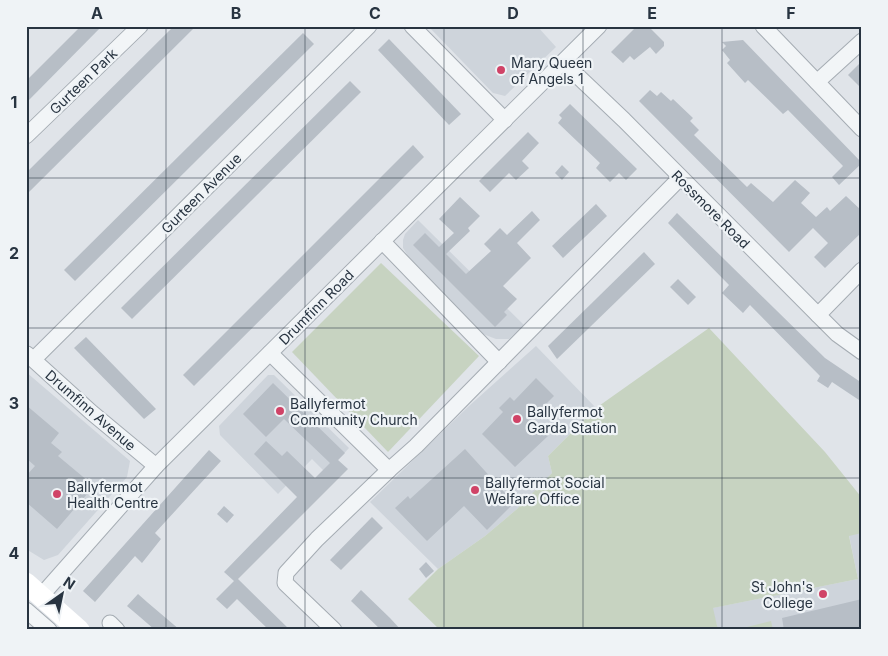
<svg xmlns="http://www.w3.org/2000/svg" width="888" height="656" font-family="Inter,sans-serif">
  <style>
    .built { fill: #ced4db }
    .green { fill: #c7d3c1 }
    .building { fill: #b7bec6 }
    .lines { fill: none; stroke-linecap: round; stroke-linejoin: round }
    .minor-casing { stroke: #a5acb3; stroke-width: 17 }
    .minor { stroke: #f2f5f7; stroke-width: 15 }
    .secondary { stroke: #fff; stroke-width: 21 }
    .grid { fill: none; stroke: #283441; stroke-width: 1; stroke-opacity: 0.55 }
    .poi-dot { fill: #d04367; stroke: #eff3f6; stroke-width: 2 }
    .labels { text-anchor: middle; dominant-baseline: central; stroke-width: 4.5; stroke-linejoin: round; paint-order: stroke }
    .poi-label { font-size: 14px; fill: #283441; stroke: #eff3f6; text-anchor: start }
    .street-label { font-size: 14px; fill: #283441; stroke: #eff3f6 }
    .neatline { fill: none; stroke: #283441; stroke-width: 2 }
    .grid-label { font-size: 16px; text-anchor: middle; font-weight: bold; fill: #283441 }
  </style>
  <rect width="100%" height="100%" fill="#e0e4e9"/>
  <g class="built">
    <path d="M428,26H537L556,47L505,96L493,93Z"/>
    <path d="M418,220L524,325L509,339H496L483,334L408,256L403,248V240L405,234Z"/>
    <path d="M536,346L596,408L548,456L552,473L545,481L517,509L485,536L438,569L370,502L469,406Z"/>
    <path d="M26,372L130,461L127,477L58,555L44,560L26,549Z"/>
    <path d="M268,375H274L349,448L326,473L312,459L278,494L220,435L219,426Z"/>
    <path d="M862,533V630H718L712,608L858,579L849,535Z"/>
  </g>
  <g class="green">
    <path d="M381,263L479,356L388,452L292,352Z"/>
    <path d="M709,328L825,452L862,498V533L849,536L858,579L713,608L718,630H440L408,599L438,569L485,536L517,509L552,473L548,456L596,408Z"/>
    <path d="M771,621L773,630H735Z"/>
  </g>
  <g class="building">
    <path d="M81,26H102L26,103V81Z"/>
    <path d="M174,26H196L26,195V173Z"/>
    <path d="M637,26H648L664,42V46L656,54L650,47L634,60L630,56L623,63L611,52Z"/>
    <path d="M303,33L314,44L75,281L64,270Z"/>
    <path d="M389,39L461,114L449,125L378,50Z"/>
    <path d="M743,40L862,163L839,185L832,177L843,166L788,110L783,114L748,80L745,83L727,63L730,60L722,50L726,46L722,42Z"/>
    <path d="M862,61V89L848,75Z"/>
    <path d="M350,81L361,92L132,319L121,308Z"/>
    <path d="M650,90L657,96L661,92L671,101L673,99L693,118L690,121L699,130L694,135L747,187L751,183L773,202L795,180L810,193L801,203L816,217L827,207L830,211L846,196L862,211V232L825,268L814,257L828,243L813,228L789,252L639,101Z"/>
    <path d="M570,104L637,169L626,180L619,173L610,182L596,168L600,163L558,123L562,118L559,115Z"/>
    <path d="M528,132L539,143L522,161L529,168L516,180L509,173L490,192L479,181Z"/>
    <path d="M413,145L424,157L194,386L183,375Z"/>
    <path d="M562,165L569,172L562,180L555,173Z"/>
    <path d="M460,197L480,216L468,228L470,231L446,254L466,274L491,251L484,244L500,228L507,235L532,211L540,220L517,243L531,258L503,286L517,299L504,312L507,315L495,327L413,245L425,233L439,247L454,233L439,219Z"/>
    <path d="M596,204L607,216L563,258L552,246Z"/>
    <path d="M677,213L825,358L862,383V402L832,382L828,388L817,381L820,376L750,305L743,313L722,293L729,285L668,223Z"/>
    <path d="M644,252L655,264L557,359L548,346Z"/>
    <path d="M678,279L696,297L688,305L670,287Z"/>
    <path d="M86,337L156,409L144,419L74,348Z"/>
    <path d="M536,378L554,396L531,419L548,436L515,467L482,434L503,412L499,408L510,397L514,401Z"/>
    <path d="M273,383L345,453L338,460L348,469L238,579L290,630H269L237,599L227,609L216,599L234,581L224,572L297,497L254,454L266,441L282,456L287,451L315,478L330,463L284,419L266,437L243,414Z"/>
    <path d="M26,405L59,433L51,443L62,452L58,456L94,486L57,529L26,502V476L35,466L26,458Z"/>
    <path d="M465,449L514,503L487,530L464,506L427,541L395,508L408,496L410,499Z"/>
    <path d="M209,450L221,461L155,533L161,539L142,563L135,556L95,602L83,591Z"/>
    <path d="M224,506L234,515L227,523L217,514Z"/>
    <path d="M372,517L383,528L341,570L330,560Z"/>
    <path d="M426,562L434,571L426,578L419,569Z"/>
    <path d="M361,590L390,618L401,630H381L351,601Z"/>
    <path d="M138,594L147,602L180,630H155L140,617L127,606Z"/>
    <path d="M862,599V630H784L782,618Z"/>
  </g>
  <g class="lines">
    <g class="minor-casing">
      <g id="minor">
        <path d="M412,26L505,120"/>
        <path d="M763,26L862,129"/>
        <path d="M563,62L624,120L818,315L837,334L862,352"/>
        <path d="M817,82L862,41"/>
        <path d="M26,136L140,26"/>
        <path d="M382,241L499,362"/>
        <path d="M818,315L862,270"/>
        <path d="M270,353L389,470L416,446L680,178"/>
        <path d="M27,354L91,412L156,466"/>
        <path d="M34,359L369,26"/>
        <path d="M41,596L156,466L599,26"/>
        <path d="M26,610L49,630"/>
        <path d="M110,623L117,630"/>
        <path d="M334,630L285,583L286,573L317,539L389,470"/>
      </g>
    </g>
    <use href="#minor" class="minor"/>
    <path class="secondary" d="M26,583L79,630"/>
  </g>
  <path class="grid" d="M166,26V630M305,26V630M444,26V630M583,26V630M722,26V630M26,178H862M26,328H862M26,478H862"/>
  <g class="poi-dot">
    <circle cx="501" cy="70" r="5"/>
    <circle cx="280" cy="411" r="5"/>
    <circle cx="517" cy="419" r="5"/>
    <circle cx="475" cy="490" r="5"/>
    <circle cx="57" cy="494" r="5"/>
    <circle cx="823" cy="594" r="5"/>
  </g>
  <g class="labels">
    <g class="poi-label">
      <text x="511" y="62">Mary Queen<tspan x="511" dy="16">of Angels 1</tspan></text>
      <text x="290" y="403">Ballyfermot<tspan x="290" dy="16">Community Church</tspan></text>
      <text x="527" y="411">Ballyfermot<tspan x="527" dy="16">Garda Station</tspan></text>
      <text x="485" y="482">Ballyfermot Social<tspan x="485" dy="16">Welfare Office</tspan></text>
      <text x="67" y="486">Ballyfermot<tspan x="67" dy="16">Health Centre</tspan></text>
      <text x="813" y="586" text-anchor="end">St John's<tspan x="813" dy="16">College</tspan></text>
    </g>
    <g class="street-label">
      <text transform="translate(83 81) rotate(-44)">Gurteen Park</text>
      <text transform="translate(201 193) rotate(-45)">Gurteen Avenue</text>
      <text transform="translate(711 209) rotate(45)">Rossmore Road</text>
      <text transform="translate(316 307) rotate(-45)">Drumfinn Road</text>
      <text transform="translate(91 410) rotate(41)">Drumfinn Avenue</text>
    </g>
  </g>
  <rect width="888" height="656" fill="none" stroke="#eff3f6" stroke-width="55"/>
  <g transform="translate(62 594) rotate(33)" stroke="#eff3f6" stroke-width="4" paint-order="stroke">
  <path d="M0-4L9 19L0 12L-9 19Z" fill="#283441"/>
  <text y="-8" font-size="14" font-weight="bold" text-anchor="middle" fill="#283441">N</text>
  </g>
  <rect x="28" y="28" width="832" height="600" class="neatline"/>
  <g class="grid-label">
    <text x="97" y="19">A</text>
    <text x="236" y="19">B</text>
    <text x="375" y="19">C</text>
    <text x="513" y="19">D</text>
    <text x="652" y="19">E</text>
    <text x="791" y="19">F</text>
    <text x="14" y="108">1</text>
    <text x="14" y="259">2</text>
    <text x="14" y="409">3</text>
    <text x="14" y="559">4</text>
  </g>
</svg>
